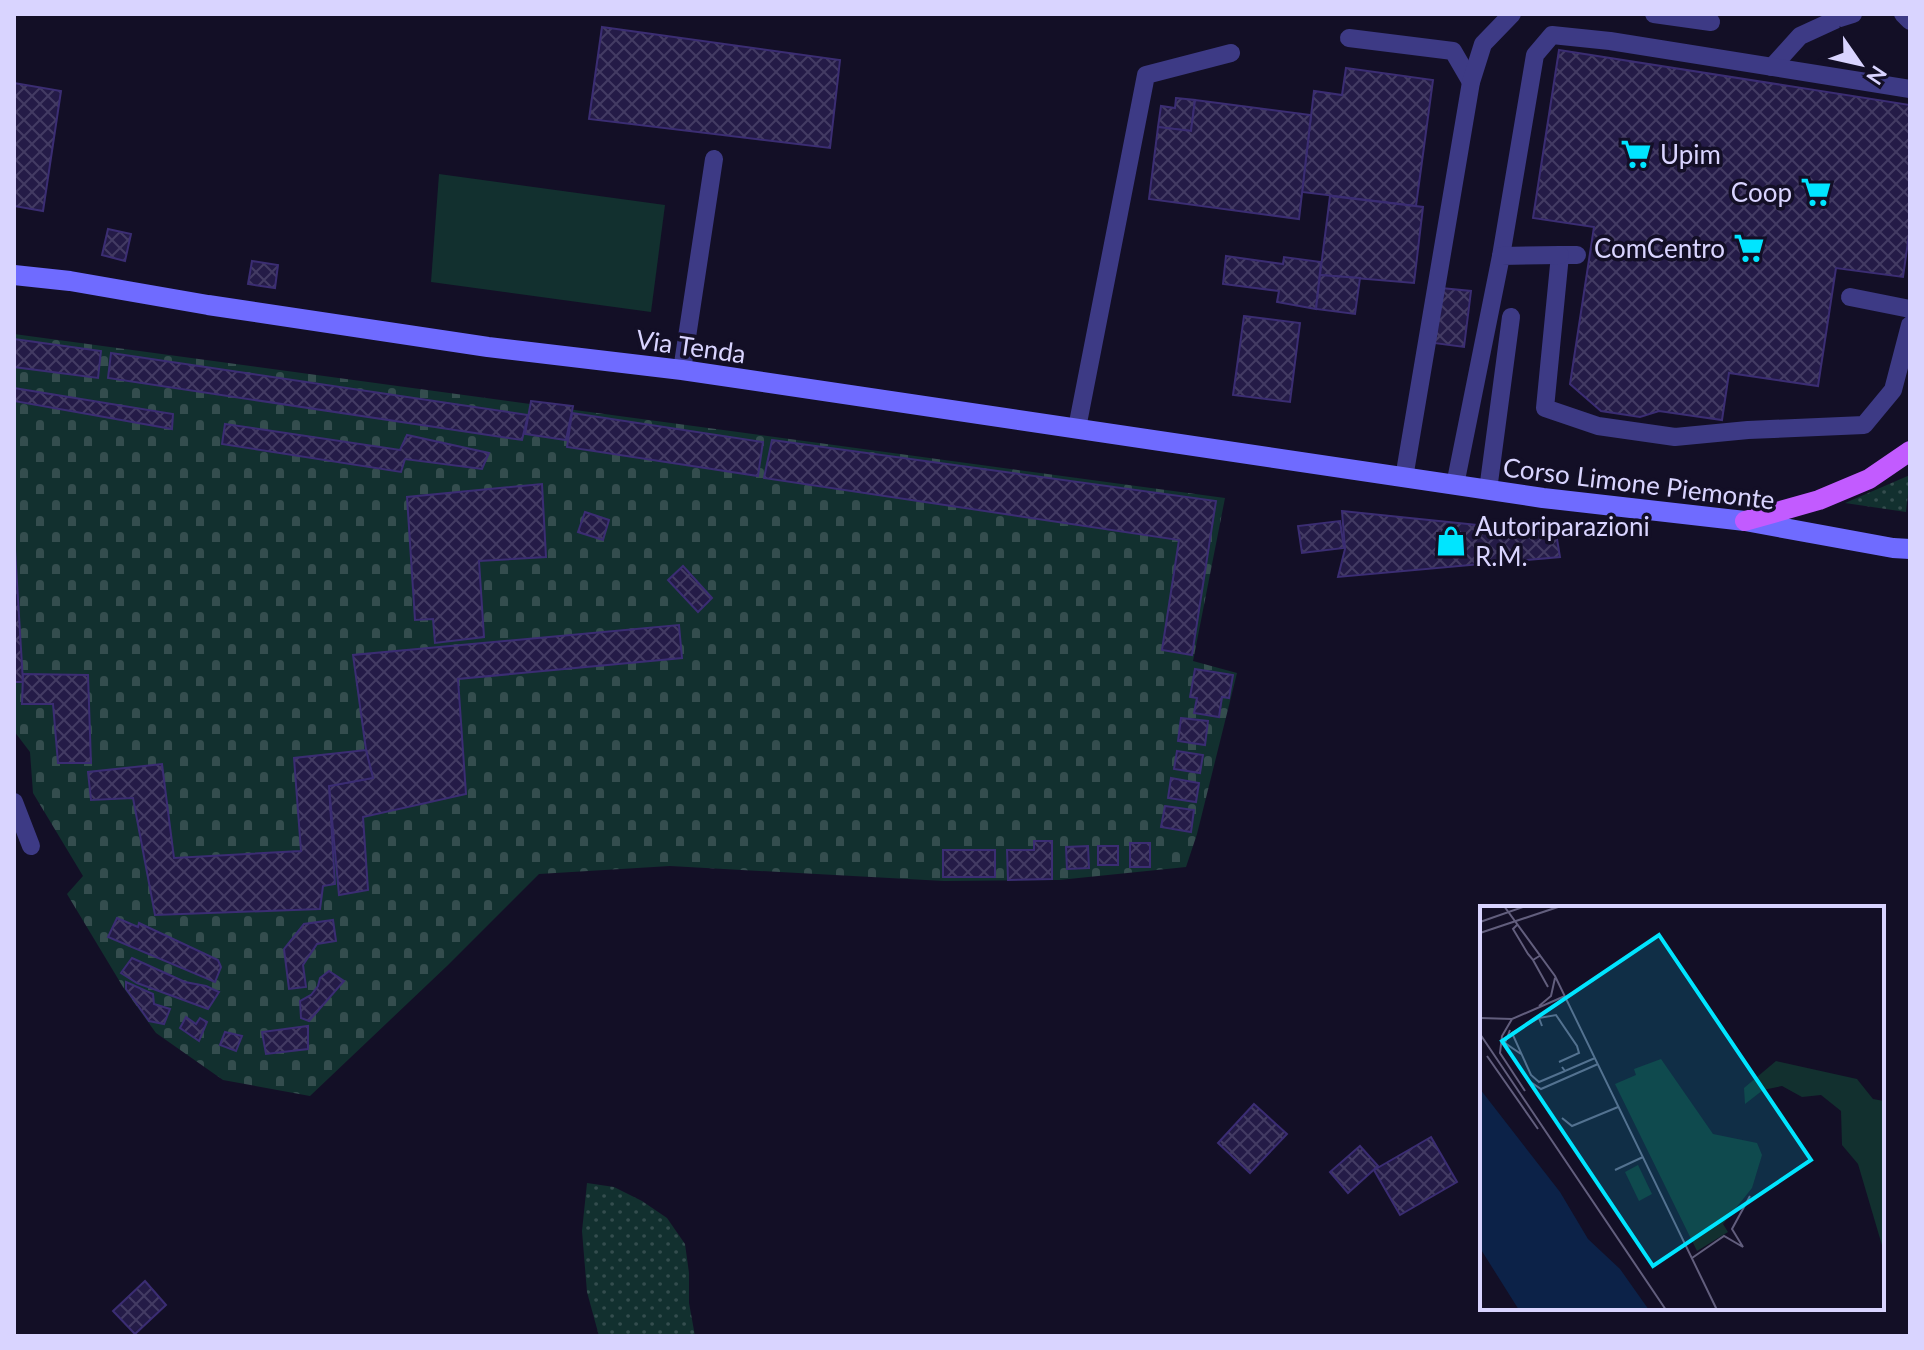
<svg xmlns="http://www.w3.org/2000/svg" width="1924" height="1350" font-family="Lato,sans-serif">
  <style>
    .grass { fill: url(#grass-dots) }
    .cemetery { fill: url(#cemetery-stones) }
    .pitch { fill: #12302f }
    .building { fill: url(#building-cross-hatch); stroke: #3b2d73; stroke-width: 2 }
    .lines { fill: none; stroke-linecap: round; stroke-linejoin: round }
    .service { stroke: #3d3a85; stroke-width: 18 }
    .secondary { stroke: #6f6bff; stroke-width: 20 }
    .primary { stroke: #c25bff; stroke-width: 20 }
    .labels { text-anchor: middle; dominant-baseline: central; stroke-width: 7; stroke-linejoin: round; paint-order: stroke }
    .poi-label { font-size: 26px; fill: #d9d4ff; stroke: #130f26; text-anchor: start }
    .street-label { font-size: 26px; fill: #d9d4ff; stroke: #130f26 }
    .inset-road { fill: none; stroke: #625e7d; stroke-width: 2 }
    .view { fill: #00e5ff; fill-opacity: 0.15; stroke: #00e5ff; stroke-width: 4 }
    .inset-edge { fill: none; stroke: #d9d4ff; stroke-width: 4 }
  </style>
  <defs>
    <pattern id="grass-dots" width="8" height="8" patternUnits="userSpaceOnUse" patternTransform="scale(2)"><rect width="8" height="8" fill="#12302f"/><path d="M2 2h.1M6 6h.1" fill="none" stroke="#344d4e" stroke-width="1.8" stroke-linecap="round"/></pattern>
    <pattern id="cemetery-stones" width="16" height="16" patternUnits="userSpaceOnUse" patternTransform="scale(2)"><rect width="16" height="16" fill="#12302f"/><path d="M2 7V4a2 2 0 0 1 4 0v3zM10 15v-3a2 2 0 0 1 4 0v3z" fill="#344d4e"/></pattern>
    <pattern id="building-cross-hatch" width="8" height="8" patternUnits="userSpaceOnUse" patternTransform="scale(2)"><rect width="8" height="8" fill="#241b47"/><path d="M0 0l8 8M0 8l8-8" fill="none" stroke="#433b63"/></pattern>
  </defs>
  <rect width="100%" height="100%" fill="#130f26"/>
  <g class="grass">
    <path d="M1910,475L1906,512L1845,503Z"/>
    <path d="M587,1183L614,1187L642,1201L667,1218L685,1244L689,1273V1303L695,1336H599L587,1292L582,1231Z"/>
  </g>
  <path class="cemetery" d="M14,334L1225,498L1193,661L1237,673L1197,834L1186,867L1059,880L944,881L670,866L539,874L448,965L310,1096L223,1080L156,1033L123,987L67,894L83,876L33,793L30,752L14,731Z"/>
  <path class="pitch" d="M439,174L665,205L651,312L431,282Z"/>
  <g class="building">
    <path d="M602,27L840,60L830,148L589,119Z"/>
    <path d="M1559,50L1910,105V228L1903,277L1836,268L1818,386L1729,373L1722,420L1659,411L1640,417L1601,411L1570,384L1594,227L1533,218Z"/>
    <path d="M1346,68L1433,80L1416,206L1302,192L1314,91L1342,95Z"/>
    <path d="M14,83L61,91L43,211L14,206Z"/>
    <path d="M1176,98L1195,100L1191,131L1158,127L1161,106L1175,108Z"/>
    <path d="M1195,100L1311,115L1299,219L1149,199L1158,127L1191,131Z"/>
    <path d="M1330,196L1423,207L1414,283L1320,275Z"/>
    <path d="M108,229L131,234L125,261L102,255Z"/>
    <path d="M1226,256L1283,264L1284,257L1321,262L1316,309L1277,302L1279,291L1223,284Z"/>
    <path d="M252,261L278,265L275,288L248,284Z"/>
    <path d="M1320,275L1360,278L1355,314L1316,309Z"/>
    <path d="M1441,288L1471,291L1464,347L1434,343Z"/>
    <path d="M1244,316L1300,323L1290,402L1233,395Z"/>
    <path d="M14,339L101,351L98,378L14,367Z"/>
    <path d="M111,353L528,415L522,440L108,378Z"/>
    <path d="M14,388L173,414L172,429L14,401Z"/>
    <path d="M531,401L573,406L566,440L525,434Z"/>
    <path d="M572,413L763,442L758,476L567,447Z"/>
    <path d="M225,424L400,450L407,435L489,453L482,469L405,459L401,472L222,444Z"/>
    <path d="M772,440L1216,501L1192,655L1162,650L1179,540L764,478Z"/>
    <path d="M542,484L546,557L479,561L484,637L435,643L433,619L415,620L407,497Z"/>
    <path d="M1342,511L1556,533L1560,557L1338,577L1345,549Z"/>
    <path d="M585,512L609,520L603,540L578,532Z"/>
    <path d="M1340,521L1344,548L1302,553L1298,526Z"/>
    <path d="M14,533L23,682H14Z"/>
    <path d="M683,566L712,598L698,612L668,580Z"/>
    <path d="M679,625L682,658L458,679L466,794L363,817L368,890L339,895L329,786L373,778L366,750L353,655Z"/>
    <path d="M1195,669L1233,675L1229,698L1222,697L1219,717L1194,713L1197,698L1190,697Z"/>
    <path d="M23,674L88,675L91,763H58L53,704H22Z"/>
    <path d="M1181,718L1208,721L1205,745L1178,741Z"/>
    <path d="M366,750L373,778L329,786L335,884L323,886L320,909L155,915L133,798L91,800L88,772L162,764L174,858L301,851L294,758Z"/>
    <path d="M1177,751L1203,755L1200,773L1174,769Z"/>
    <path d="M1171,778L1199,783L1196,802L1168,798Z"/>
    <path d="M1165,806L1194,810L1191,832L1161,827Z"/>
    <path d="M1034,841H1052V879L1008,880L1007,850H1034Z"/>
    <rect x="1130" y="843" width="20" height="24"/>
    <path d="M1088,846L1089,868L1067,869L1066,847Z"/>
    <rect x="1098" y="846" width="20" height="19"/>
    <rect x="943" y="850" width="52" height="27"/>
    <path d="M117,918L138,927L139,923L218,960L221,967L215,982L108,937Z"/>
    <path d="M333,920L336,941L317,944L303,965L306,987L289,989L284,949L304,924Z"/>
    <path d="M132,958L185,982L206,986L219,992L208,1009L137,983L121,973Z"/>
    <path d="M329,971L344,981L309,1021L301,1018L300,1001L311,995L318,986L320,978Z"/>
    <path d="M126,982L153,994L154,1004L170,1009L164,1024L149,1021L126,989Z"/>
    <path d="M186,1017L196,1024L200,1018L207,1022L199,1041L180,1028Z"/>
    <path d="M308,1026V1049L266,1054L262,1032Z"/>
    <path d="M225,1032L242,1036L236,1051L220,1045Z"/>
    <path d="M1254,1104L1287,1134L1250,1173L1218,1143Z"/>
    <path d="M1431,1137L1457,1182L1400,1215L1374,1170Z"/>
    <path d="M1360,1146L1378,1166L1348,1193L1330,1172Z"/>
    <path d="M145,1281L166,1305L135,1334L113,1311Z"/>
  </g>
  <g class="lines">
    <g class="service">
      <path d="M1654,14L1711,22"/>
      <path d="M1903,14L1910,21"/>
      <path d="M1349,38L1453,51L1471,82"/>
      <path d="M1772,67L1800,36L1837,19L1853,14"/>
      <path d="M1577,255H1560L1545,408L1598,426L1675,437L1748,430L1864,425L1893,390L1910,325"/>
      <path d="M1501,256L1535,55L1552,35L1610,41L1910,89"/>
      <path d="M1850,297L1910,309"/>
      <path d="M682,370L714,159"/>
      <path d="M1077,428L1146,75L1231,53"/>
      <path d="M1404,478L1471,82L1483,44L1512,14"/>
      <path d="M1455,485L1501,256L1560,255"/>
      <path d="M1488,490L1511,317"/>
      <path d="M14,802L31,846"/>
    </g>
    <path class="secondary" d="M14,275L70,281L208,305L488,347L682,370L1543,498L1745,521L1893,548L1910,549"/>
    <path class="primary" d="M1745,521L1819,500L1869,479L1910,451"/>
  </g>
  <defs>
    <g id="supermarket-bare" transform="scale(2.4)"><path d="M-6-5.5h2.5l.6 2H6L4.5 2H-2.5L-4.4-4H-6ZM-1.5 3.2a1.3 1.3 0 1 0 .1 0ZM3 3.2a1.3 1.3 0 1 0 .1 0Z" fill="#00e5ff" stroke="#130f26" stroke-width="2.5" paint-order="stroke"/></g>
    <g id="shop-bare" transform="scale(2.4)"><path d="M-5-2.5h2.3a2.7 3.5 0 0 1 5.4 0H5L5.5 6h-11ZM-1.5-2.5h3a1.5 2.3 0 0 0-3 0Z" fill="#00e5ff" stroke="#130f26" stroke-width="2.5" paint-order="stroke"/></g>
  </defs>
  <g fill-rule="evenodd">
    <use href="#supermarket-bare" x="1636" y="154"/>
    <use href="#supermarket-bare" x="1816" y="192"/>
    <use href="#supermarket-bare" x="1749" y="248"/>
    <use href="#shop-bare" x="1451" y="541"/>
  </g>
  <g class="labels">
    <g class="poi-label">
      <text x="1660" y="154">Upim</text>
      <text x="1792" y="192" text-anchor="end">Coop</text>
      <text x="1725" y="248" text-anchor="end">ComCentro</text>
      <text x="1475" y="526">Autoriparazioni<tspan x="1475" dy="30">R.M.</tspan></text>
    </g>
    <g class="street-label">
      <text transform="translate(691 346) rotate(8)">Via Tenda</text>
      <text transform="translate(1639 483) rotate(7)">Corso Limone Piemonte</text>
    </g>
  </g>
  <g transform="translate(1480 906)">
    <rect width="404" height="404" fill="#130f26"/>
    <path d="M296,155L377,173L393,193L404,195V346L378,258L362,239L361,205L341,189L322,191L302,180L283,184L265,198L264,182Z" fill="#12302f"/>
    <path d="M181,153L233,228L277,237L282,249L272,282L243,318L248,326L217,345L135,178L156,169L154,163Z" fill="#12302f"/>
    <path d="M158,259L172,288L159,295L145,266Z" fill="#12302f"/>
    <path d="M0,183L80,286L108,333L140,363L169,404H39L0,342Z" fill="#0c2248"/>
    <path class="inset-road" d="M24,0L75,70L237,404M0,16L46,0M38,18L33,23L48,48L53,54L61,49M0,27L81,0M53,54L68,81M59,100L71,90L75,72M0,112L32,113L85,90M59,112L32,127L51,169L59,176L85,165M32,113L22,130L20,147L45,185M62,120L59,112L76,109L97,140L99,147L79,156M30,124L25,137L41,148M0,128L186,404M7,150L58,223M82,161L85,165L115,152M49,175L61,183L118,158M82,212L92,220L138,201M135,264L163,251M212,352L244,330L263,341L252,323L270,290"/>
    <path class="view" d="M179,29L331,254L173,360L22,135Z"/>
    <rect width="404" height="404" class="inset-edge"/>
  </g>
  <rect width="1924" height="1350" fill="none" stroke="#d9d4ff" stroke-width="32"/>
  <g transform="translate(1860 64) rotate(124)" stroke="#130f26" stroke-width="6" paint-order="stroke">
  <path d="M0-6L14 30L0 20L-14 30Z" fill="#d9d4ff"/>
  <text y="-12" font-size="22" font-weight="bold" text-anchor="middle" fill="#d9d4ff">N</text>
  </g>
</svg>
